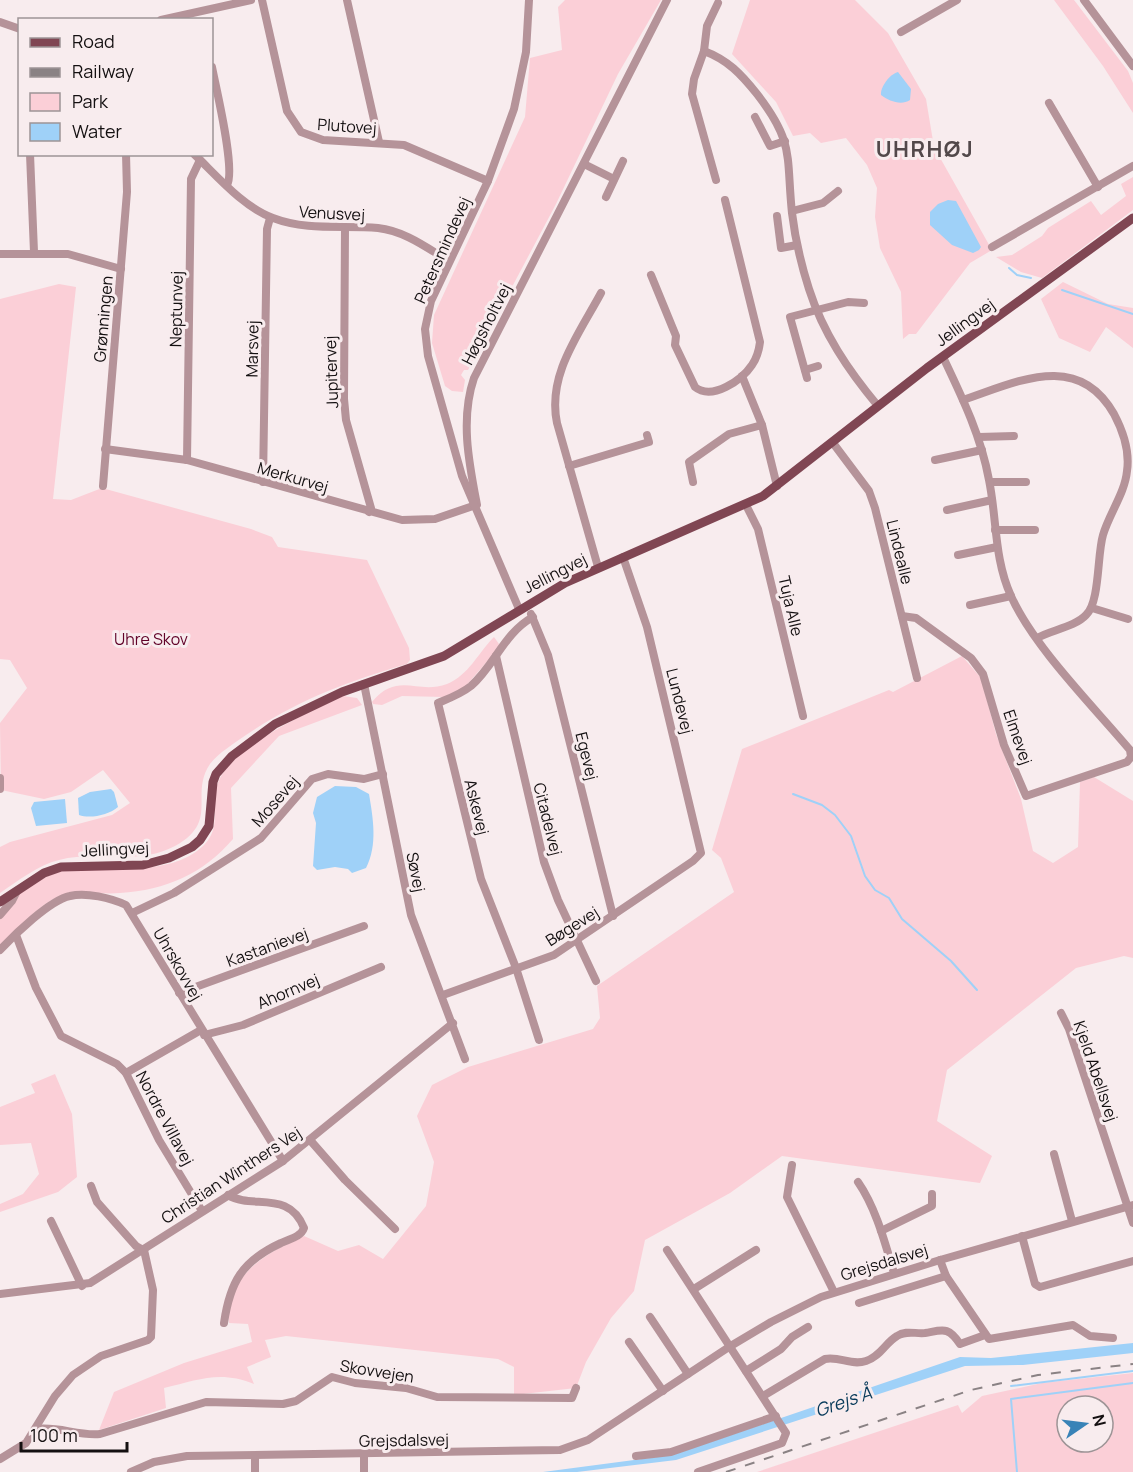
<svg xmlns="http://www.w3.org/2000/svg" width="1133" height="1472" font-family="Manrope,sans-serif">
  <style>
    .green { fill: #fbcfd7; fill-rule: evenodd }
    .water { fill: #9fd1f8 }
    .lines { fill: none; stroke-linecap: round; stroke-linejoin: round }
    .stream { stroke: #9fd1f8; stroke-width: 2 }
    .minor { stroke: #b59399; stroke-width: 8 }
    .major { stroke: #804653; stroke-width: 9 }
    .rail { stroke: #8a8284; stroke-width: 2; stroke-dasharray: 10 10; stroke-linecap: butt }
    .labels { text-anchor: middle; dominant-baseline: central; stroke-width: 6; stroke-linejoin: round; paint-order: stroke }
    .street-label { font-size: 16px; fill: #141011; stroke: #f8ecee }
    .park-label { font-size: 16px; fill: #610329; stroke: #f8ecee }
    .water-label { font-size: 18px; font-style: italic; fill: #063959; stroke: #f8ecee }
    .district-label { font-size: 22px; font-weight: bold; letter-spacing: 1.5px; fill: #52484a; stroke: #f8ecee }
  </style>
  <rect width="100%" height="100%" fill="#f8ecee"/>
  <g class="green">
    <path d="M565,0H661L618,74L556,204L468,370H464L461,375L465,380L463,392L452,391L445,386L432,343L434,315L525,117L530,58L562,50L558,7Z"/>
    <path d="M750,0H855L888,33L926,99L934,147L992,250L970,263L916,334H909L903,339L901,292L880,248L875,217L877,188L867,165L846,138L821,143L810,133L793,136L776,102L732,54Z"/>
    <path d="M1054,0H1074L1128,71L1133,83V113L1103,66Z"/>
    <path d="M1133,177V210L1042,278L1021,272L996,257L1012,255L1042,236L1048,228L1091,201L1101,215L1126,196L1121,184Z"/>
    <path d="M1063,282L1108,304L1133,308V348L1106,327L1090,352L1059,338L1041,299Z"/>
    <path d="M59,284L76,287L53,499L71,500L102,488L251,529L272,537L278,547L367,560L409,648L410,660L407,664C348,681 296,701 246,735C235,743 218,753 210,764C189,795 220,821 175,846C138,866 98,850 59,860C38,865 18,881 0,893V847L10,842L112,815L130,803L103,770L71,792L44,799L1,790L0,723L27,688L10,660L0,659V299Z"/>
    <path d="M494,637L499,644L497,650L465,687L444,697L402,696L382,705L373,704L372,702C398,671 417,695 447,684C469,675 478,653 494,637Z"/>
    <path d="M962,656L981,678L996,734L1021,799L1033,851L1053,863L1078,847L1080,782L1094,777L1133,801V958L1124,956L1076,968L947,1070L937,1121L992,1156L980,1183L782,1156L730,1193L645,1240L634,1291L611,1318L586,1362L576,1388L514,1395V1367L498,1359L286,1336L265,1340L271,1357L247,1367L254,1384C220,1370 198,1380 164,1388L166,1408L99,1430L114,1392L184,1363L252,1342L248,1324L229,1323C224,1277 267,1252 304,1236L338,1251L359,1245L383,1259L426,1206L434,1162L417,1116L432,1085L468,1067L593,1029L600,1018L597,986L734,892L721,858L712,850L742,749L889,690L893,692Z"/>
    <path d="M343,696L357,698L362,705L279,736L231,788L233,839C203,874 166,890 120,893C100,895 80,889 60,896C42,902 14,932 0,946V909C17,894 40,877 62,871C105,862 158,879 197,851C227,829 207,806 219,780C235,745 309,712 343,696Z"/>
    <path d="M55,1074L72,1114L77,1177L58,1192L0,1212V1204L23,1194L39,1174L31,1143L0,1145V1107L35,1093L31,1084Z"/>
    <path d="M1133,1373V1472H757L958,1405L962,1413L982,1396L1042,1383ZM1067,1406H1103V1442H1067Z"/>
  </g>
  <g class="water">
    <path d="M898,72L911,89L910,100C901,106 889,101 881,95C880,87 890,74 898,72Z"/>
    <path d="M948,200L956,201L981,247L979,250L973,253L952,245L930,225V212L938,204Z"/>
    <path d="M335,786L356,787L369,794C373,818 378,845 366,868L352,873L348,869L335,867L317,870L313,866L316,823L313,813L317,797Z"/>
    <path d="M111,789L114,792L118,807C109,815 90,819 79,815L78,798L90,792Z"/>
    <path d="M65,799L67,823L36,826L31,808L34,802Z"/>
    <path d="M1133,1343V1353L1023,1365L965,1366L676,1460L577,1472H543L672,1455L960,1357L991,1358Z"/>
  </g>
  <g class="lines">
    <g class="stream">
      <path d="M1009,268L1017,275L1031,278"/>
      <path d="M1062,290L1133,314"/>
      <path d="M793,794L822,805L835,815L851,836L865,876L875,890L889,898L902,919L951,961L977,990"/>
      <path d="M1011,1386L1133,1371"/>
      <path d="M1017,1472L1011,1399L1133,1383"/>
    </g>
    <g class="minor">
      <path d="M262,0L287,111L301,132L323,140L404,145L488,181"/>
      <path d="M347,0L379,142"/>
      <path d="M1084,0L1133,66"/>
      <path d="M161,20L251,0"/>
      <path d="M0,22L20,29"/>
      <path d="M901,32L957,0"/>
      <path d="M704,51C728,60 741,74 757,94C795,143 786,156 792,213C795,238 801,264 809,289C823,333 848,370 878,406"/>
      <path d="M212,67C216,88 236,170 227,185"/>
      <path d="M1049,103L1098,187"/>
      <path d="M755,117L770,146L785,141"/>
      <path d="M30,154L34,252"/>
      <path d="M194,154C217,176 243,207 273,218C307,231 343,225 378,228C405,231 427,248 449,261"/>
      <path d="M584,164L614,179"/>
      <path d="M716,180L692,94L694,79L704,51L707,26L718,3"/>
      <path d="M606,197L623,161"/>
      <path d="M792,211L823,203L838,191"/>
      <path d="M777,216L781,248L797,245"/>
      <path d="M345,228L344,399L346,420L371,508L369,512"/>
      <path d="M992,247L1133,166"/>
      <path d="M0,254H68L121,269"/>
      <path d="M651,275L676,336L675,345L695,387C712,401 742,380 752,365C757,358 759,350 760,342L725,200"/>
      <path d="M805,370L818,366"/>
      <path d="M742,376L762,425L777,486"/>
      <path d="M807,378L790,317L848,302L864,303"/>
      <path d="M963,400C1017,382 1078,350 1114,414C1123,431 1130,451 1127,471C1125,493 1109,514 1103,535C1097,555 1100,602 1086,615C1075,627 1051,630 1037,638"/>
      <path d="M979,437L1014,436"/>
      <path d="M833,443L869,491L875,508L917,678"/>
      <path d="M105,449L187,460L402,520L435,519L473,506"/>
      <path d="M187,460L191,179L200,160"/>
      <path d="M935,460L982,450"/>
      <path d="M569,466L649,442L647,435"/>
      <path d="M263,482L267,229L270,218"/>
      <path d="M693,482L689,462L729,434L762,425"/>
      <path d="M990,482H1026"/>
      <path d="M103,486L127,192L126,154"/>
      <path d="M746,505L758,529L803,716"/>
      <path d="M474,506L477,505C469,463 460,419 474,378L667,0"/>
      <path d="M947,510L992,500"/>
      <path d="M995,530H1035"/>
      <path d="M958,555L997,547"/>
      <path d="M598,567L557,423C547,375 579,334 601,293"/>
      <path d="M970,605L1011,596"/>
      <path d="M1092,608L1128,619"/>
      <path d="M519,609L462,476L428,356L425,329L431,301L488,181L514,109L526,52L529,0"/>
      <path d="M531,614L548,655L613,916"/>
      <path d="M902,616L916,618L971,658L983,674L1004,745L1026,796L1127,762L1131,757L1130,750C1093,706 1033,646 1011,596C994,559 997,519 989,480C981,436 962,397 943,357"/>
      <path d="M533,617C504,633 495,665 471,686C461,694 450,698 438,703L481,879L516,968L539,1040"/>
      <path d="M496,656L544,862L558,900L596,981"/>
      <path d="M364,684L411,915L465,1059"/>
      <path d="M0,778V789"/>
      <path d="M132,913L174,893L261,838L312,779L328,774L364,779L383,774"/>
      <path d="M0,915L12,901L17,891"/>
      <path d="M16,935L36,988L61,1036L117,1064L126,1073L159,1140L202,1211"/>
      <path d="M0,950C14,935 50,900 70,896C86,892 111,898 126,905L283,1161"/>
      <path d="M179,993L364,926"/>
      <path d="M443,995L554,955L693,861L701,853L647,627L623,557"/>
      <path d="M1061,1013L1069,1029L1133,1223"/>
      <path d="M204,1035L243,1025L381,967"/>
      <path d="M126,1073L201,1030"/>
      <path d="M310,1140L345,1180L395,1229"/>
      <path d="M1054,1154L1072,1221"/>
      <path d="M792,1165L787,1197L834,1292"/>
      <path d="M858,1182C876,1208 885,1243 894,1273"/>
      <path d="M91,1186L97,1202L136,1246L143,1250"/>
      <path d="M51,1221L82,1286"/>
      <path d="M881,1231L932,1206V1194"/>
      <path d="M1022,1236L1035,1284L1040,1287L1133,1261"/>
      <path d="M667,1250L786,1433L782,1443L698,1472"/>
      <path d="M940,1260L946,1276L989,1339L1073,1325L1090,1336L1113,1338"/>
      <path d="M694,1289L756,1250"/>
      <path d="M0,1294L90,1283L283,1161L453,1023"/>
      <path d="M859,1303L946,1276"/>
      <path d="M650,1317L688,1374"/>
      <path d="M224,1323C230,1282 242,1261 281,1243C289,1239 301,1237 304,1228C289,1189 252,1210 228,1195"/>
      <path d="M629,1342L663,1391"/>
      <path d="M746,1371L781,1349L792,1337L808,1327"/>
      <path d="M763,1396L825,1359C840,1356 851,1366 866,1361C881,1356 885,1343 897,1336C906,1330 915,1334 925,1333C943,1330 948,1326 960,1344L985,1335"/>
      <path d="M36,1429C59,1426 77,1436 100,1434L206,1402L283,1404L296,1401L332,1377L355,1383L406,1388L437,1397L572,1398L576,1388"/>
      <path d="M364,1454V1472"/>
      <path d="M636,1456L671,1452L776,1416"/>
      <path d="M0,1459L26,1443L55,1396L73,1375L101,1356L148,1340L151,1337L153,1290L144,1250"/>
      <path d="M131,1472L154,1462L187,1456L560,1450L588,1440L729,1347L771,1322L821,1297L940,1260L1133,1205"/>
      <path d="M255,1472V1456"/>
    </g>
    <path class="major" d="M0,902L44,873L61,867L143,865L169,858L192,847L200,840L209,826L213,782L216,774L232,756L275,724L342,692L444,656L565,583L763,496L927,368L1133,218"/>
    <path class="rail" d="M726,1472L971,1390L1038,1375L1133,1364"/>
  </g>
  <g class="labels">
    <g class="street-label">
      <text transform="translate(347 126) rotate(4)">Plutovej</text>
      <text transform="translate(332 213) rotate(3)">Venusvej</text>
      <text transform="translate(442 250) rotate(-66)">Petersmindevej</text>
      <text transform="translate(176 309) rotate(-89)">Neptunvej</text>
      <text transform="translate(103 319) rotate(-85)">Grønningen</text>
      <text transform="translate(965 322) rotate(-36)">Jellingvej</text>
      <text transform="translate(486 324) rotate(-63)">Høgsholtvej</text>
      <text transform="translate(252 349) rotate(-89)">Marsvej</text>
      <text transform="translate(331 372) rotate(-92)">Jupitervej</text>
      <text transform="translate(293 477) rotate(16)">Merkurvej</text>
      <text transform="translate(900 552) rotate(76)">Lindealle</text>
      <text transform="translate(555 573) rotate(-27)">Jellingvej</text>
      <text transform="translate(791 606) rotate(77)">Tuja Alle</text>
      <text transform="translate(680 701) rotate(76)">Lundevej</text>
      <text transform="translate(1018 737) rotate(71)">Elmevej</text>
      <text transform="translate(587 756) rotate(76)">Egevej</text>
      <text transform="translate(275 801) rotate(-49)">Mosevej</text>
      <text transform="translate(477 807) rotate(76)">Askevej</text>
      <text transform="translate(548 819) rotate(76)">Citadelvej</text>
      <text transform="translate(115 849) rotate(-3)">Jellingvej</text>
      <text transform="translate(416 872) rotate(79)">Søvej</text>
      <text transform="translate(572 926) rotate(-32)">Bøgevej</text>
      <text transform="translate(267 947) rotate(-20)">Kastanievej</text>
      <text transform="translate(178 964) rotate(60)">Uhrskovvej</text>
      <text transform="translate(288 991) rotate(-23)">Ahornvej</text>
      <text transform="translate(1096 1071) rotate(71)">Kjeld Abellsvej</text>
      <text transform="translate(165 1118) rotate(62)">Nordre Villavej</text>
      <text transform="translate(231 1175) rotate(-33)">Christian Winthers Vej</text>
      <text transform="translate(884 1262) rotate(-17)">Grejsdalsvej</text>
      <text transform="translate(377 1371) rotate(9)">Skovvejen</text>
      <text transform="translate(404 1440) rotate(-1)">Grejsdalsvej</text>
    </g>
    <g class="park-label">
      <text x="151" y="639">Uhre Skov</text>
    </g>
    <g class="water-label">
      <text transform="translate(843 1401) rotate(-19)">Grejs Å</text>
    </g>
    <g class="district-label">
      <text x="925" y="149">UHRHØJ</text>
    </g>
  </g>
  <rect x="18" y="18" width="195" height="138" fill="#f8ecee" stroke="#9d9496" stroke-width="1.5"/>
  <rect x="30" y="38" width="30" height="9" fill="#804653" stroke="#9d9496" stroke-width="1.5"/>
  <text x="72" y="48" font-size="18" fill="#141011">Road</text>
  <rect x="30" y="68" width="30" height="9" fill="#8a8284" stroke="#9d9496" stroke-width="1.5"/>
  <text x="72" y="78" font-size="18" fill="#141011">Railway</text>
  <rect x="30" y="93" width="30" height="18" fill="#fbcfd7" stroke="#9d9496" stroke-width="1.5"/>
  <text x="72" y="108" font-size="18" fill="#141011">Park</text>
  <rect x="30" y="123" width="30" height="18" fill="#9fd1f8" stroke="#9d9496" stroke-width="1.5"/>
  <text x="72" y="138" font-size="18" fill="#141011">Water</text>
  <g transform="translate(1085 1424) rotate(76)"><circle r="28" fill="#f8ecee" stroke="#9d9496" stroke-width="1.5"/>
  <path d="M0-4.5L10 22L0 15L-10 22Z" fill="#3983b7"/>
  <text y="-9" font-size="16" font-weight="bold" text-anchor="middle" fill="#141011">N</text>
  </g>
  <path d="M21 1442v9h106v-9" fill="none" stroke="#141011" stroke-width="3"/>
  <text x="30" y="1442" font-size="18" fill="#141011" stroke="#f8ecee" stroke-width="4.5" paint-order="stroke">100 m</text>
</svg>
